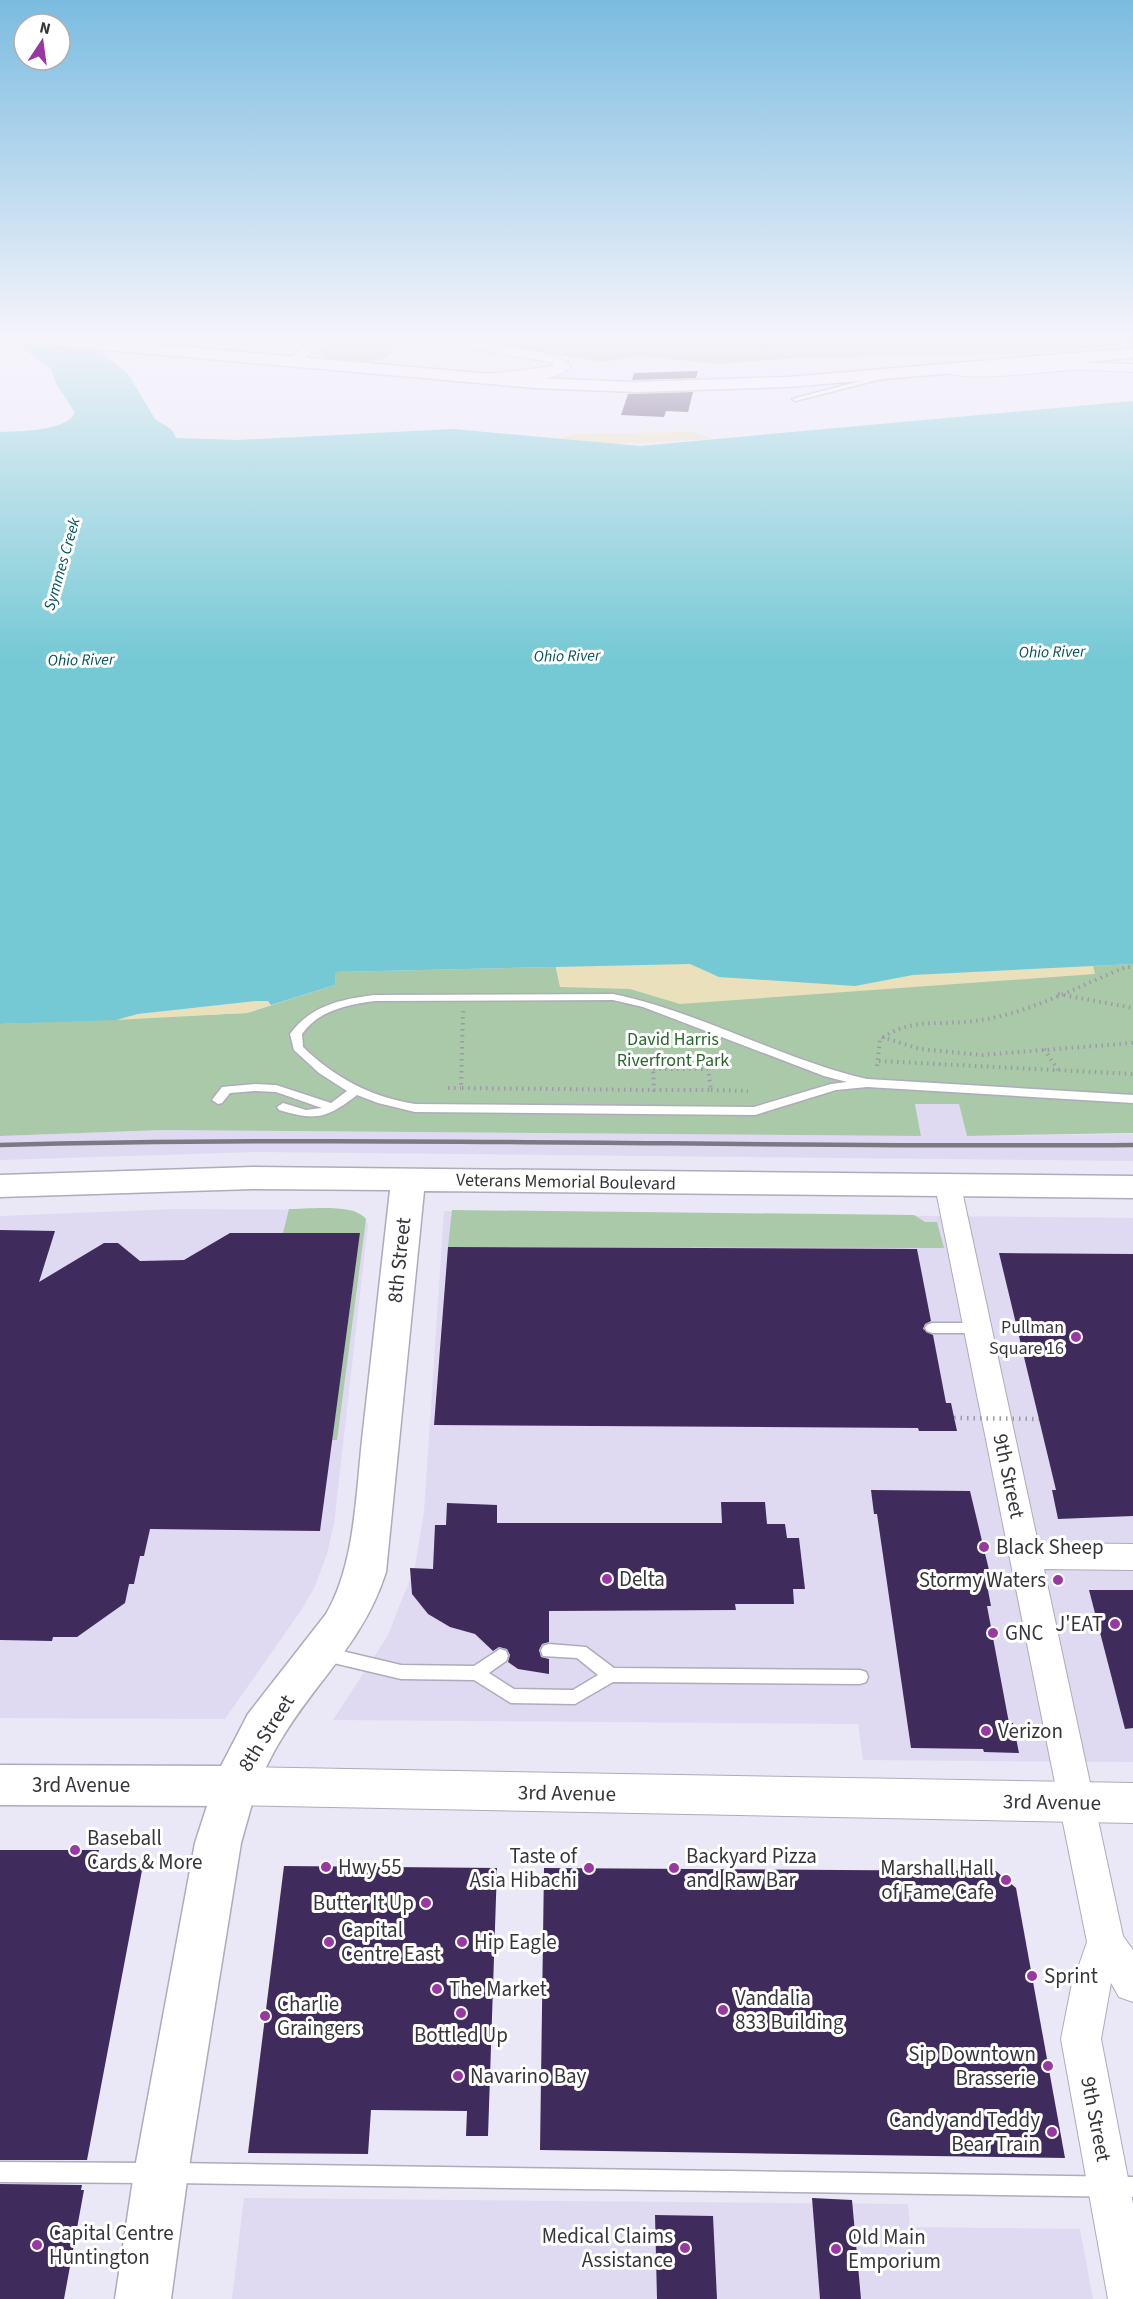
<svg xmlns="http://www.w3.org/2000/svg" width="1133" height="2299" font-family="'Source Sans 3',sans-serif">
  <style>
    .built { fill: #dfdaf1 }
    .green { fill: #a9c9a8 }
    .sand { fill: #eae0bb }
    .water { fill: #75c9d5 }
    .building { fill: #3f2c5c }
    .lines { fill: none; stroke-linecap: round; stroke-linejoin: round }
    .service-casing { stroke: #afabbb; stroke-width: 3 }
    .minor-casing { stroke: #afabbb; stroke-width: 2 }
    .tertiary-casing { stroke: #afabbb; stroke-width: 2 }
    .secondary-casing { stroke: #afabbb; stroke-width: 3 }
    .primary-casing { stroke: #afabbb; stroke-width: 3 }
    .path { stroke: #9d9ba7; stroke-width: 4; stroke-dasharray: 1.5 4.5; stroke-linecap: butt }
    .service { fill: #fff; fill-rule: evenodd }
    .minor { fill: #fff; fill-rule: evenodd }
    .tertiary { fill: #fff; fill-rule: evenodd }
    .secondary { fill: #fff; fill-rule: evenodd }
    .primary { fill: #fff; fill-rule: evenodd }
    .rail { stroke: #7b7983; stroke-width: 4.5 }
    .path-bridge { stroke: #9d9ba7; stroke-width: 4.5; stroke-dasharray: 1.5 5; stroke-linecap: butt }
    .poi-dot { fill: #9839a1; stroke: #fff; stroke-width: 2 }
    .labels { text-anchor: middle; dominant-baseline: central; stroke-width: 6; stroke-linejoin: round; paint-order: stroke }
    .far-water-label { font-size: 16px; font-style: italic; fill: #04535b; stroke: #fff }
    .park-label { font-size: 18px; fill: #27672a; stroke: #fff }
    .street-label { font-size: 18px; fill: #36353b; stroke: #fff }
    .poi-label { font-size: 18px; fill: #36353b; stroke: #fff; text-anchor: end }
    .near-street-label { font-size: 21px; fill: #36353b; stroke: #fff }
    .near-poi-label { font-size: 21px; fill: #36353b; stroke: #fff; text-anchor: start }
  </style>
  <rect width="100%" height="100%" fill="#eae7f7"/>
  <g class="built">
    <path d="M915,1104H959L967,1136L1133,1134V1161L258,1152L0,1160V1136L162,1130L921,1136Z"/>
    <path d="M177,1209L354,1210L368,1224L334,1524L327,1554L315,1586L302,1609L225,1719L0,1718V1216Z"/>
    <path d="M444,1211L1133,1218V1762L863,1760L858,1724L333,1720L387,1637L415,1567L424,1512Z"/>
    <path d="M244,2198L908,2204L910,2227L1080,2229L1093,2299H232Z"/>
  </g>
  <g class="green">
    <path d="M324,338H389L392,348L388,357C368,365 336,363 318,353L325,344Z"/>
    <path d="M458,338H1133V344L1031,353L794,358L718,364L639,356L603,362Z"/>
    <path d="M690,964L913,975L1133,964V1133L967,1136L959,1104H915L921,1136L162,1130L0,1136V1024L247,1013L335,985L336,972Z"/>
    <path d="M289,1209C308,1209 354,1203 366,1219L337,1440H332L360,1233H283Z"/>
    <path d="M452,1210L914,1215L925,1222H937L944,1248L448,1247Z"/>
  </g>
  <g class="sand">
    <path d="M675,432H694L714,439C658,442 605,447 549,442L575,434Z"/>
    <path d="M1090,953L1095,974L680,1004L630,989L560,987L555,964Z"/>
    <path d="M257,1001H268L271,1005L247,1013L116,1020L138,1014Z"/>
  </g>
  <path class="water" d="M22,338H95L105,356L128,374L155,419L172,430L176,438L238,440L453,429L640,446L1133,401V964L913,975L855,986L719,977L690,964L336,972L335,985L271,1005L268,1001H257L138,1014L116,1020L0,1024V432C19,431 65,432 75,413L56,383L51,369L24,349Z"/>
  <g class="building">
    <path d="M698,371L696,378L632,380L634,373Z"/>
    <path d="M693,392L688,412L666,411L664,417L621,415L628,394Z"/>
    <path d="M0,1230L55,1231L39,1282L104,1243H118L140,1261L184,1260L230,1233H360L320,1531L150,1529L144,1556H140L134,1584H129L125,1603L77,1637H53L52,1641L0,1640Z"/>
    <path d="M448,1247L917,1249L931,1321L925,1324L923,1329L933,1335L946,1403H951L957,1431H919L918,1428L434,1425Z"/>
    <path d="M999,1253L1133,1254V1516L1058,1519L1052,1490H1056Z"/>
    <path d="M871,1490L970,1491L989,1570L984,1569L991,1606H987L1009,1723H1013L1019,1753L984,1752L983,1749L911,1748L877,1514H874Z"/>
    <path d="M721,1502H765L767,1524H785L787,1538H799L805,1589H793L794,1604H735L736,1610L549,1611V1642L542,1644L539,1650L541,1657L549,1659V1674L518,1669L508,1662L510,1655L507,1649L499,1647L493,1651L475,1634L450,1627L428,1614L412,1594L410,1568L433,1569L435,1525H446L447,1503L497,1505V1523H722Z"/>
    <path d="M1089,1590H1133V1728L1125,1729Z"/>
    <path d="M0,1850H99L95,1865H143L87,2160H0Z"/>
    <path d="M284,1866L497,1868L488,2136H466L467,2111L371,2110L368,2154L248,2153Z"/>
    <path d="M544,1868L996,1871L1016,1888L1065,2158L540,2150Z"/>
    <path d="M0,2184L82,2185L81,2190H84L64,2299H0Z"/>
    <path d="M812,2198L852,2200L861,2299H820Z"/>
    <path d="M655,2215L713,2216L717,2299H657Z"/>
  </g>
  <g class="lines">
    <g class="service-casing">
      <g id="service">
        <path d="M895,372L898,374L897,375L795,401L792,399Z"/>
        <path d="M613,994C701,1012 780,1059 867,1079L1133,1095V1103L867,1087L836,1090L755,1115L415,1112L378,1103L357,1095C326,1119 316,1121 279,1110L277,1107L283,1103L306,1110L322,1108L276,1092L255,1091L230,1093L222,1103L218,1104L212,1100L222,1087L255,1084L276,1085L331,1103L347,1091L319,1073L294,1050L290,1034C311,1005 342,999 375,995ZM613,1000L643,1007L824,1076L847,1082L831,1084L754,1107L415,1104C371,1097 335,1078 303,1047L302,1034C319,1010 347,1005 375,1001Z"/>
        <path d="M932,1323H978L983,1325L985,1328L983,1331L978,1333H932L927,1331L925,1328L927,1325Z"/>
        <path d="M549,1644L586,1647L614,1668L860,1670L866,1672L868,1677L866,1682L860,1684L613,1682L575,1704L511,1703L474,1680L401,1679L325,1661L319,1659L317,1654L319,1649L325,1647L401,1665L474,1666L500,1649L506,1651L508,1656L506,1661L489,1673L514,1689L573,1690L598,1675L577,1658L543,1656L541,1651L543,1646Z"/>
        <path d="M0,2162L149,2163L156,2166L159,2173L156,2180L149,2183L0,2182Z"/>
        <path d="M172,2163L1133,2177V2197L172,2183L165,2180L162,2173L165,2166Z"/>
      </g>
    </g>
    <g class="minor-casing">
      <g id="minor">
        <path d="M305,338H317V345L300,365H290L288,362L304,344Z"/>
        <path d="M426,338C453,338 555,347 571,366C552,388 507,377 482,382L475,378L477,375L555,366L549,362L433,342Z"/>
        <path d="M1077,362L1133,364V372C1115,371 1096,370 1078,370C1051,370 954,386 937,368L944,364L978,369Z"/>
        <path d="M948,1177L957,1180L961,1186L1038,1543L1133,1544V1570L1044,1569L1123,1936L1133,1950V2002L1119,1997L1111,1983L1101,2039L1133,2204V2299H1108L1061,2039L1071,1988L1087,1942L935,1186L939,1180Z"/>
      </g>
    </g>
    <g class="tertiary-casing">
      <path id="tertiary" d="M234,1767L1133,1783V1823L234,1805L219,1800L212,1786L219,1772Z"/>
    </g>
    <g class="secondary-casing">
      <path id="secondary" d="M234,1766L250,1772L257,1786L241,1843L188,2173L171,2299H115L134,2173L195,1843L218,1772Z"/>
    </g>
    <g class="primary-casing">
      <g id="primary">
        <path d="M19,338H84L535,378L636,382L788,377L1133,348V358L788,387L636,392L535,388L27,343Z"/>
        <path d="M253,1167L1133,1176V1198L424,1191L386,1572C363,1644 315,1681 279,1743C268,1761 260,1781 250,1800L234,1806L0,1805V1765L221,1766L248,1714L326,1614C356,1563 356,1489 363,1431C372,1351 381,1271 390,1190L253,1189L0,1197V1175Z"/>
      </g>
    </g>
    <g class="path">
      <path d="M1058,994L1133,1008"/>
      <path d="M463,1011L461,1088L654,1090"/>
      <path d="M882,1037L920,1049L982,1055L1133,1043"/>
      <path d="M1044,1049L1058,1070"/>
      <path d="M879,1061L1133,1074"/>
      <path d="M877,1066L880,1040C904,1020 934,1024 964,1022C1021,1018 1074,988 1126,967H1133"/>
      <path d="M653,1069H708L711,1090H654Z"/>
      <path d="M448,1088H461"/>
      <path d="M711,1090L748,1091"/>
    </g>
    <use href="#service" class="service"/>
    <use href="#minor" class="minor"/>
    <use href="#tertiary" class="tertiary"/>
    <use href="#secondary" class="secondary"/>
    <use href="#primary" class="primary"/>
    <path class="rail" d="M0,1145C378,1135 755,1148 1133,1145"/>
    <path class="path-bridge" d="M954,1418L1039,1419"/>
  </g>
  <linearGradient id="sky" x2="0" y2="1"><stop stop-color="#7abce0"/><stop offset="0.51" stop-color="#f6f4fb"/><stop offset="1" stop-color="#f6f4fb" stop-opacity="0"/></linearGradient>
  <rect width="1133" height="660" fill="url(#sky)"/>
  <g class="poi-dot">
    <circle cx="1076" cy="1337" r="6"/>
    <circle cx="984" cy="1547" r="6"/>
    <circle cx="607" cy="1579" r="6"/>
    <circle cx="1058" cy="1580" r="6"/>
    <circle cx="1115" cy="1624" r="6"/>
    <circle cx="993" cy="1633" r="6"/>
    <circle cx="986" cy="1731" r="6"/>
    <circle cx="75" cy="1850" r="6"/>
    <circle cx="326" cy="1867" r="6"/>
    <circle cx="589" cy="1868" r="6"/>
    <circle cx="674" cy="1868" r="6"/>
    <circle cx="1006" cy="1880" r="6"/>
    <circle cx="426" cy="1903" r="6"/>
    <circle cx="329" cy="1942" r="6"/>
    <circle cx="462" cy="1942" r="6"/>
    <circle cx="1032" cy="1976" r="6"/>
    <circle cx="437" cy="1989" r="6"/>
    <circle cx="723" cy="2010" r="6"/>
    <circle cx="461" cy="2013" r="6"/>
    <circle cx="265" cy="2016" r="6"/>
    <circle cx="1048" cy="2066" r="6"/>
    <circle cx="458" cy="2076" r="6"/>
    <circle cx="1052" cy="2132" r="6"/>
    <circle cx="37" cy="2245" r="6"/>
    <circle cx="685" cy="2248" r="6"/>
    <circle cx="836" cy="2249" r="6"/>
  </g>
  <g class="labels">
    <g class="far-water-label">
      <text transform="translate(62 564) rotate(-74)">Symmes Creek</text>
      <text transform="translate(1052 652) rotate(-1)">Ohio River</text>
      <text transform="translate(567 656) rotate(-1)">Ohio River</text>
      <text transform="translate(81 660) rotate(-1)">Ohio River</text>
    </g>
    <g class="park-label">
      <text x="673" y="1039">David Harris<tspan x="673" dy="21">Riverfront Park</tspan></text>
    </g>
    <g class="street-label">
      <text transform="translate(566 1182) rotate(1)">Veterans Memorial Boulevard</text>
    </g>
    <g class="poi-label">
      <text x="1064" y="1327">Pullman<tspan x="1064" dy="21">Square 16</tspan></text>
    </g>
    <g class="near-street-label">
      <text transform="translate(399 1260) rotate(-84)">8th Street</text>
      <text transform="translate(1009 1476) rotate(78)">9th Street</text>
      <text transform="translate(266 1733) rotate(-58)">8th Street</text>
      <text x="81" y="1785">3rd Avenue</text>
      <text transform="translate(567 1793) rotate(1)">3rd Avenue</text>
      <text transform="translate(1052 1802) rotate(1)">3rd Avenue</text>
      <text transform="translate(1096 2119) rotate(79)">9th Street</text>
    </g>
    <g class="near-poi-label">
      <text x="996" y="1547">Black Sheep</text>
      <text x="619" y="1579">Delta</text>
      <text x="1046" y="1580" text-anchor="end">Stormy Waters</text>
      <text x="1103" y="1624" text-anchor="end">J'EAT</text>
      <text x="1005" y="1633">GNC</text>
      <text x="998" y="1731">Verizon</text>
      <text x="87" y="1838">Baseball<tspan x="87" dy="24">Cards &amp; More</tspan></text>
      <text x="577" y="1856" text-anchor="end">Taste of<tspan x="577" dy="24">Asia Hibachi</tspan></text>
      <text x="686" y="1856">Backyard Pizza<tspan x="686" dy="24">and Raw Bar</tspan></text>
      <text x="338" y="1867">Hwy 55</text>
      <text x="994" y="1868" text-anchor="end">Marshall Hall<tspan x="994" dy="24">of Fame Cafe</tspan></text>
      <text x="414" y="1903" text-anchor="end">Butter It Up</text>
      <text x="341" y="1930">Capital<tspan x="341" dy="24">Centre East</tspan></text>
      <text x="474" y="1942">Hip Eagle</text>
      <text x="1044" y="1976">Sprint</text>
      <text x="449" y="1989">The Market</text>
      <text x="735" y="1998">Vandalia<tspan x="735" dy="24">833 Building</tspan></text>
      <text x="277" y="2004">Charlie<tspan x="277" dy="24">Graingers</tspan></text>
      <text x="461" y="2035" text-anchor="middle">Bottled Up</text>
      <text x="1036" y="2054" text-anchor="end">Sip Downtown<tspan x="1036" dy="24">Brasserie</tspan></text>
      <text x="470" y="2076">Navarino Bay</text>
      <text x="1040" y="2120" text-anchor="end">Candy and Teddy<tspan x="1040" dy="24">Bear Train</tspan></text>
      <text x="49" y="2233">Capital Centre<tspan x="49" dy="24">Huntington</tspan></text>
      <text x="673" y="2236" text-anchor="end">Medical Claims<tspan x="673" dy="24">Assistance</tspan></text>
      <text x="848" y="2237">Old Main<tspan x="848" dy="24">Emporium</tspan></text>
    </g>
  </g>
  <g transform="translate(42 42) rotate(13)"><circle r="28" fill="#ffffff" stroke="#afaeb1" stroke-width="1.5"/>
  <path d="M0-4.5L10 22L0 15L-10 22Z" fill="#9839a1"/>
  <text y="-9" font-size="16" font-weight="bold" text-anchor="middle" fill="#36353b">N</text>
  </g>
</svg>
